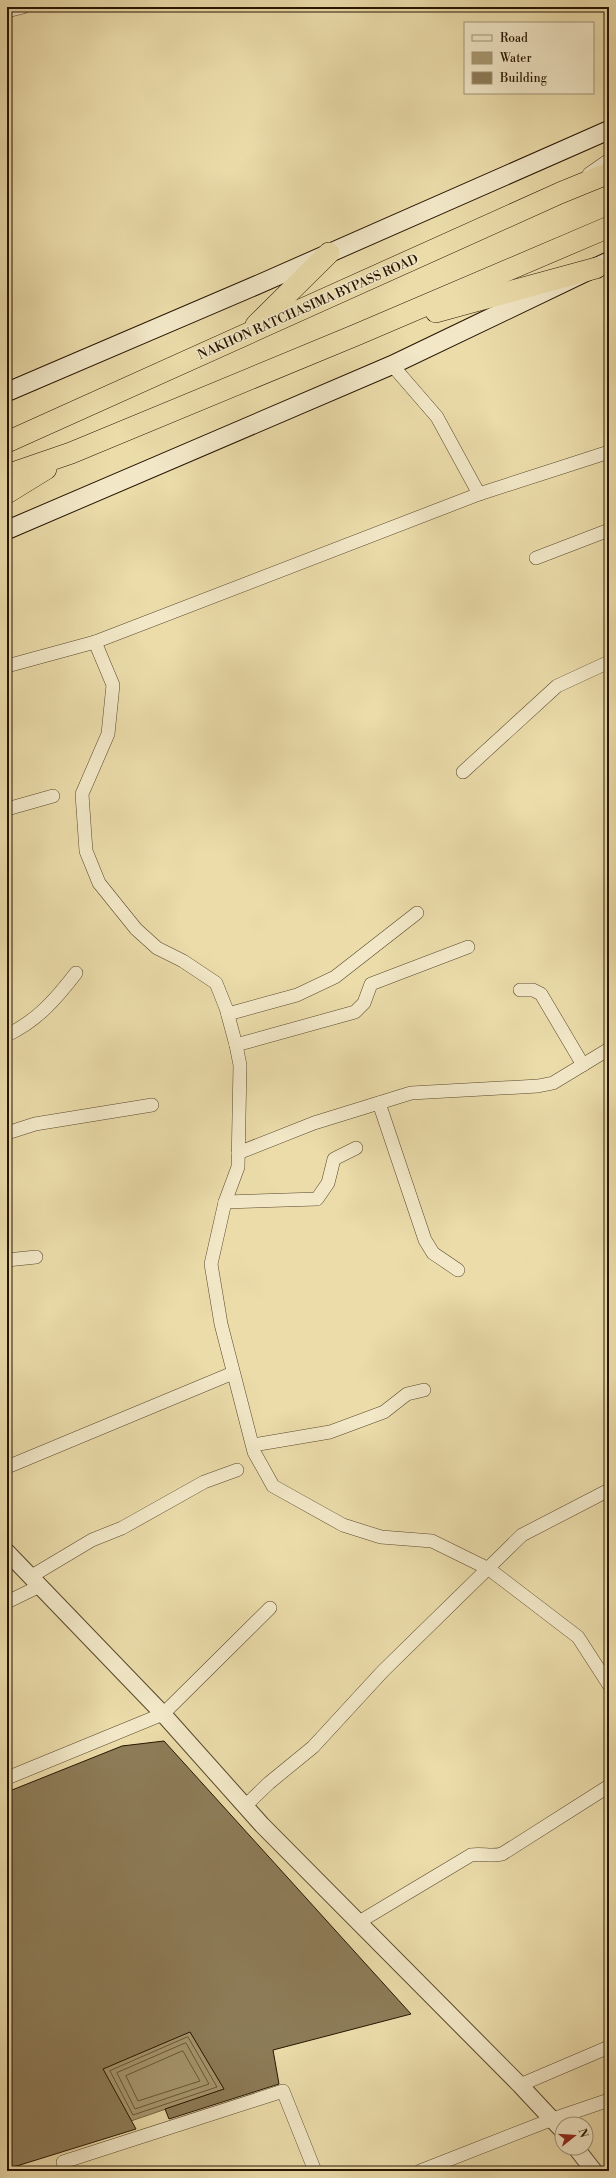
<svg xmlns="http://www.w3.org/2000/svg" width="616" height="2178" font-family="'Libre Bodoni',serif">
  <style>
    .water { fill: #a89870; stroke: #746443 }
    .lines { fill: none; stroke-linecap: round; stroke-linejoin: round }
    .shore { stroke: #685638; stroke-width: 1 }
    .building { fill: #8d7c58; stroke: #271500 }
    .minor-casing { stroke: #58472a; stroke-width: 14 }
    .tertiary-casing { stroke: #58472a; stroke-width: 18 }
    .secondary-casing { stroke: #271500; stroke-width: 20 }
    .trunk-casing { stroke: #271500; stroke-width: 22 }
    .minor { stroke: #f2e8c8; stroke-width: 13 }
    .tertiary { stroke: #f2e8c8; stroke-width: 16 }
    .secondary { stroke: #f2e8c8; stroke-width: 18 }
    .trunk { stroke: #ebdcaa; stroke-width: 21 }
    .labels { text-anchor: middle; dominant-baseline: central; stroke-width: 3; stroke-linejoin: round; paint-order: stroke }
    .street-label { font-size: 13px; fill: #271500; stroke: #f2e8c8 }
  </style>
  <rect width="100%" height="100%" fill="#ebdcaa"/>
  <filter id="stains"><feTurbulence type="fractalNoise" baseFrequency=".005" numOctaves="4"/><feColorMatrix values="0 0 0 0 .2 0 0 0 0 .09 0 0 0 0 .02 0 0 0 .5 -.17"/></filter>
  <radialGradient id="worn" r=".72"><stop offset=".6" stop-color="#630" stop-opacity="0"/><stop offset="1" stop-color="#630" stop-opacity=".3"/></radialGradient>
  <path class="water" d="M190,2031L224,2089L131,2121L103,2069Z"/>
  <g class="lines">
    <g class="shore">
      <path d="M188,2037L217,2087L133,2115L110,2071Z"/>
      <path d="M186,2043L209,2084L135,2109L117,2073Z"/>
      <path d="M183,2051L200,2081L138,2101L126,2076Z"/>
    </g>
  </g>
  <path class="building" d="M164,1741L411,2014L273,2050L279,2084L169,2119L165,2109L224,2089L190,2032L103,2069L136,2129L7,2169V1792L122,1746Z"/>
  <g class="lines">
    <g class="minor-casing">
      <g id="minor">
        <path d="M7,11L23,7"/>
        <path d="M589,174L609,160"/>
        <path d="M392,365L437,417L479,494"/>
        <path d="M536,558L609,530"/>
        <path d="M95,642L113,685L108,734L82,794L86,851L99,883L136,929L157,948L183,961L216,983L226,1008L236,1045L240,1065L238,1167L225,1202L211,1264L221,1324L254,1452L273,1486L343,1525L381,1537L432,1541L489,1569L578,1637L609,1685"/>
        <path d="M7,666L95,642L479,494L609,452"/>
        <path d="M463,772L557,686L609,662"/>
        <path d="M7,809L53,796"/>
        <path d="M520,990H533L541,994L583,1065"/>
        <path d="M228,1014L297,995L335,977L417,913"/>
        <path d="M7,1035C37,1021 56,999 76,973"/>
        <path d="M236,1045L355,1012L364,1003L371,984L468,947"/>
        <path d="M379,1103L425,1240L433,1253L458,1270"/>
        <path d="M7,1133L35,1124L152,1105"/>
        <path d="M238,1153L314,1123L411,1093L538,1086L553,1083L609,1049"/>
        <path d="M225,1202L317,1199L328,1183L334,1159L356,1148"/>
        <path d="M7,1260L36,1257"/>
        <path d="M253,1445L330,1432L384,1412L407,1394L424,1390"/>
        <path d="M7,1467L233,1373"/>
        <path d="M30,1577L92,1540L122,1528L204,1482L237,1470"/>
        <path d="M7,1602L40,1586"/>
        <path d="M7,1778L163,1714L270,1608"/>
        <path d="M245,1806L269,1783L313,1747L383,1671L522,1535L609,1490"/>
        <path d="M359,1922L471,1855C482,1853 491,1857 502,1854L609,1786"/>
        <path d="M520,2085L609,2047"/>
        <path d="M68,2171L63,2162L283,2091L315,2171"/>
        <path d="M420,2171L553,2119L609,2100"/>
      </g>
    </g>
    <g class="tertiary-casing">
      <g id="tertiary">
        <path d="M7,1552L163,1714L262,1825L520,2085L562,2130"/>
        <path d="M576,2148L594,2171"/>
      </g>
    </g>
    <g class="secondary-casing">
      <g id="secondary">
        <path d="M7,392L257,285L609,130"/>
        <path d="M7,530L392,365L609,261"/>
      </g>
    </g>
    <g class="trunk-casing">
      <g id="trunk">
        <path d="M436,312L596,268"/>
        <path d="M256,325L329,253"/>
        <path d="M7,442L560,193L609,173"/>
        <path d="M7,475L71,453L356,335L609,227"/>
        <path d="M7,493L46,469"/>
      </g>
    </g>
    <use href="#minor" class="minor"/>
    <use href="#tertiary" class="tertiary"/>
    <use href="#secondary" class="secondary"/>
    <use href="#trunk" class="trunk"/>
  </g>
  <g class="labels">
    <g class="street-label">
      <text transform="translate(308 307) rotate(-24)">NAKHON RATCHASIMA BYPASS ROAD</text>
    </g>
  </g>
  <rect width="616" height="2178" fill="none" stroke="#ebdcaa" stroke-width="24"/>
  <rect x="8" y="8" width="600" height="2162" fill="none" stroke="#271500" stroke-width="2"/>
  <rect x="12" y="12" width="592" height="2154" fill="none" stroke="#271500"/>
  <rect x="464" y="22" width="130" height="72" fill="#f2e8c8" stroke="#a19478"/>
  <rect x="472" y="35" width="20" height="6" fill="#f2e8c8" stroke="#a19478"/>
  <text x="500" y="42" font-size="12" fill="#271500">Road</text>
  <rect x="472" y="52" width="20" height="12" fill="#a89870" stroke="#a19478"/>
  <text x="500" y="62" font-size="12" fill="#271500">Water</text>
  <rect x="472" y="72" width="20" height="12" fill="#8d7c58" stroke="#a19478"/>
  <text x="500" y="82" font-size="12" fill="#271500">Building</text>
  <g transform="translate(574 2136) rotate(73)"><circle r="19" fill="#f2e8c8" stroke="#a19478"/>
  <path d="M0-3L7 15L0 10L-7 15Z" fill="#8f2418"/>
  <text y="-6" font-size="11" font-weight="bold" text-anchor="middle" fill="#271500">N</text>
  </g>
  <rect width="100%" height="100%" filter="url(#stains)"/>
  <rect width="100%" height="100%" fill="url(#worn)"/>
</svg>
